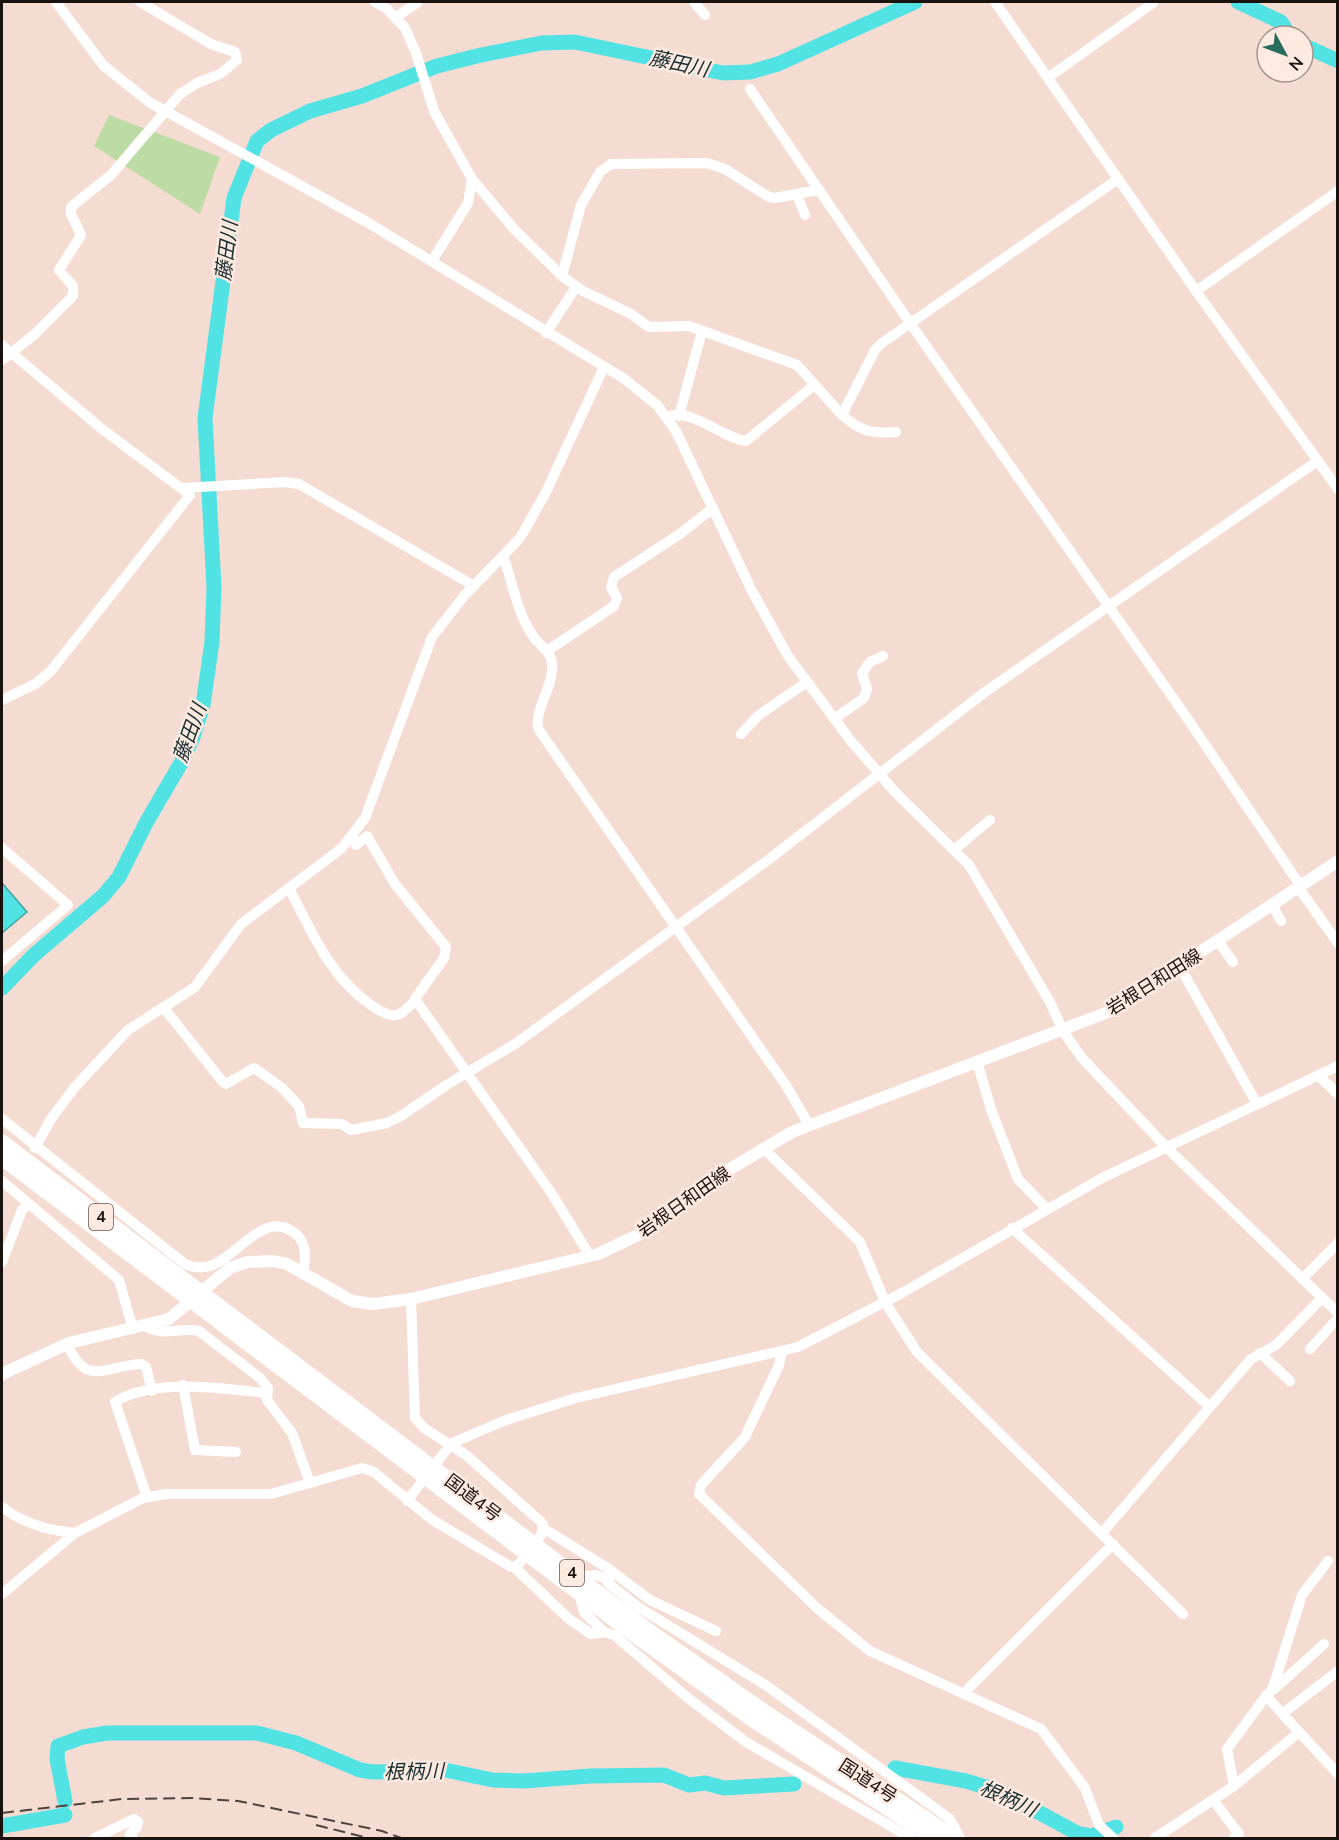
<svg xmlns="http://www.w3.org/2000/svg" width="1339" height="1840" font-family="'Nunito Sans','Noto Sans JP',sans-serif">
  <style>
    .green { fill: #bddba4 }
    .water { fill: #51e2e4; stroke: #40a4a4; stroke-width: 1.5 }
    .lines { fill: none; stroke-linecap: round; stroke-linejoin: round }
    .river { stroke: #51e2e4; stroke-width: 15 }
    .minor { stroke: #fff; stroke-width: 10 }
    .major { stroke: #fff; stroke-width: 12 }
    .highway { stroke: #fff; stroke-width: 15 }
    .rail { stroke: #4d413c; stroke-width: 2; stroke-dasharray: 12 6; stroke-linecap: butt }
    .labels { text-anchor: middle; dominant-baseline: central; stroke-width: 5; stroke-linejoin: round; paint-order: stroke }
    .shield { fill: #ffeae2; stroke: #5f534e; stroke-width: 1.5 }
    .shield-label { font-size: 16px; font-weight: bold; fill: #1a120f }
    .street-label { font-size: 18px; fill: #1a120f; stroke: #ffeae2 }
    .water-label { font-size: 20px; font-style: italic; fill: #162e2f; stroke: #ffeae2 }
  </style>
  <rect width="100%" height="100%" fill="#f5dcd2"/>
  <path class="green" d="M109,115L220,157L200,214L94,146Z"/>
  <path class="water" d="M2,883L27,912L2,933Z"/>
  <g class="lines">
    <g class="river">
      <path d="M1238,2L1281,22L1290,36"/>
      <path d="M1303,45L1338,61"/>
      <path d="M2,988L34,955L103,896L119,877L146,823L181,763L193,737L203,705L212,642L214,587L205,418L234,198L257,141L271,130L310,111L362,96L437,66L481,55L542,43L575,42L723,73L750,72L778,64L915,2"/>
      <path d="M895,1768L966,1781L999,1791L1079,1834L1092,1836L1116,1827"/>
      <path d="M65,1801L57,1759L58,1746L83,1737L107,1733H257L296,1743L360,1770L373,1772L445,1770L493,1780L524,1781L590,1776L664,1775L689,1785L705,1783L724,1788L794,1784"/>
      <path d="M2,1826L65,1815"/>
    </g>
    <g class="minor">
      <path d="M56,2L103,65L149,102L367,222L623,378L657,405L676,431L752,591L788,656L851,741L895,792L969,865L1050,1002L1063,1031L1082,1058L1167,1148L1338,1313"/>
      <path d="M375,2L387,9L405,28L416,53L434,111L472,179L514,229L562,276L583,291L631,314L649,327L689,326L797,365L842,415L875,350L882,343L1118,179"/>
      <path d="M694,2L705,15"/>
      <path d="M995,2L1196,291L1338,489"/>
      <path d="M396,17L418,2"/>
      <path d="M1049,77L1153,3"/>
      <path d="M750,89L910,323L1185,715L1300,885"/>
      <path d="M797,195L805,215"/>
      <path d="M432,261L468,203L472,179"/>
      <path d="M562,276L581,205L600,172L611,164L707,163L725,169L769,197L775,198L818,190"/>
      <path d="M1196,291L1338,191"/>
      <path d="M546,333L576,287"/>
      <path d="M2,345L102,429L190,495L50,672L35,684L2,700"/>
      <path d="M2,360L35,334L73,296V286L59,270L81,235L71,214V207L111,175L180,94L197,83L220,74L237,60L235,52L211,44L140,2"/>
      <path d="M842,415C860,431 872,434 896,432"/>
      <path d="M679,416L702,331"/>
      <path d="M667,417C692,407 721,438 746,441L813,386"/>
      <path d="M182,488L285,482L299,484L474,586"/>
      <path d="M504,558C512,582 517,611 531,633C537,644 550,649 552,663C555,685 532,712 539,730L787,1087L809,1125"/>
      <path d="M547,651L614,606L617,598L611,587L614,577L680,534L713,508"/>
      <path d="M834,719L864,698L867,689L862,673L870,662L883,656"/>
      <path d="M741,734L759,715L807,682"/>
      <path d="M353,838L356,845L367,836L395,884L446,947L444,958L415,999L552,1194L590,1256"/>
      <path d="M2,848L68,905L2,961"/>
      <path d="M954,850L990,820"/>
      <path d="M1298,887L1338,943"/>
      <path d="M289,888C312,932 329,976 371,1005C378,1010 389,1017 397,1015C404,1013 410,1005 416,1000"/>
      <path d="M1272,904L1281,921"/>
      <path d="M1218,941L1233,962"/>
      <path d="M1180,967L1257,1104"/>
      <path d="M163,1007L222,1081L226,1084L254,1068L281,1087L299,1106L303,1123L342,1124L351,1130L387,1123L401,1116L448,1084L515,1044L768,860L985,692L1316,462"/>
      <path d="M977,1062L992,1112L1018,1179L1046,1208"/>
      <path d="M1318,1075L1338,1094"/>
      <path d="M2,1119L185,1264C194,1268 204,1268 213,1265C239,1254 268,1206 298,1236C307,1246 306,1259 303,1272"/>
      <path d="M35,1148L51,1119L74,1088L128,1030L195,987L241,924L342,848L365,818L432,637L464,596L520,538L545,494L604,367"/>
      <path d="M763,1148L860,1242L885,1302L917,1352L1183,1614"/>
      <path d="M2,1181L119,1280L133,1329"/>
      <path d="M1012,1228L1210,1407"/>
      <path d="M2,1262L22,1210L27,1205"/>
      <path d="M1302,1279L1338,1243"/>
      <path d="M411,1299L415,1418L424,1428L466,1455L540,1521L543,1524L542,1533L535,1544"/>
      <path d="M145,1326C161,1337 181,1327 199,1331L260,1378L268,1388L267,1400L292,1433L310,1483"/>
      <path d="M67,1344C87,1388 103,1366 141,1364L146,1367L152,1391"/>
      <path d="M1310,1349L1338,1318"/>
      <path d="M782,1352L779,1365L745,1437L701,1485L699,1494L817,1608L870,1651L1041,1729L1085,1788L1099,1825L1113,1838"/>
      <path d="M1260,1353L1290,1381"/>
      <path d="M183,1385L195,1450L236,1452"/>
      <path d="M147,1497L115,1402C154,1377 223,1389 266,1393"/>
      <path d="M407,1501L451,1444L459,1440L506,1420L576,1398L798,1347L900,1294L1104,1177L1338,1066"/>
      <path d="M2,1507C23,1523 49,1531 75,1533"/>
      <path d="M543,1528L609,1569L650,1600L716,1631"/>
      <path d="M1102,1533L1251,1359L1276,1345L1322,1298"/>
      <path d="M1328,1561L1302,1595L1276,1678L1272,1690L1266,1696L1338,1774"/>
      <path d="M514,1567L569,1619L591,1634L604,1632L614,1635L688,1698L746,1742L911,1838"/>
      <path d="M611,1571L608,1583L638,1607L767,1686L950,1819L960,1838"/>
      <path d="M578,1577L596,1575L607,1579"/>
      <path d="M579,1593L584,1612L604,1632"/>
      <path d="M2,1594L75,1533L143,1498L166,1494H271L362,1468L374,1472L431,1519L511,1567L518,1565L527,1554"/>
      <path d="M1273,1690L1324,1644"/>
      <path d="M963,1694L1113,1544"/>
      <path d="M1282,1714L1338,1671"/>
      <path d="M1234,1786L1227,1749L1266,1696"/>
      <path d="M1214,1801L1239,1834L1234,1838"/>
      <path d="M95,1838L134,1819L138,1822L137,1827L130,1834L133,1838"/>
      <path d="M1155,1838L1234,1786L1298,1733"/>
    </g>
    <path class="major" d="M2,1374L69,1343L169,1319L230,1268L247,1262L273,1261L287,1264L352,1301L373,1304L411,1299L598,1254L640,1234L725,1172L792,1132L1111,1011L1338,861"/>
    <g class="highway">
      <path d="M2,1142L645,1628L762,1710L955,1838"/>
      <path d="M2,1158L636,1636L753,1720L933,1838"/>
    </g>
    <g class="rail">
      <path d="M2,1813L122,1799L192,1798L238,1801L382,1831L401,1838"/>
      <path d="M316,1825L368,1838"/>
    </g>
  </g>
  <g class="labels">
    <g class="shield">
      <rect x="89" y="1204" width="24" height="26" rx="4.5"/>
      <rect x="560" y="1560" width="24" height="26" rx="4.5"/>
    </g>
    <g class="shield-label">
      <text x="101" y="1217">4</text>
      <text x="572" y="1573">4</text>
    </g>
    <g class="street-label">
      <text transform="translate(1154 982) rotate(-32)">岩根日和田線</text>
      <text transform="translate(684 1202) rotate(-35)">岩根日和田線</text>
      <text transform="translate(473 1498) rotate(37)">国道4号</text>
      <text transform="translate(868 1781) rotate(33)">国道4号</text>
    </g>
    <g class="water-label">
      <text transform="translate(679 64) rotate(12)">藤田川</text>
      <text transform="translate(227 251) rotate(-83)">藤田川</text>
      <text transform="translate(190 733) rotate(-70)">藤田川</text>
      <text transform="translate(414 1772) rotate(-1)">根柄川</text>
      <text transform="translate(1008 1799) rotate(24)">根柄川</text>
    </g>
  </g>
  <rect width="1339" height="1840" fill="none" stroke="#1a120f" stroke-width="6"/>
  <g transform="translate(1285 54) rotate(131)"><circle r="28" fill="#ffeae2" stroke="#a3948e" stroke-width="1.5"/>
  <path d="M0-4.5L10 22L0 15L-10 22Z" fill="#286c5e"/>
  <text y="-9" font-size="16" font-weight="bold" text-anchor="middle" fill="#1a120f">N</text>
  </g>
</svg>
